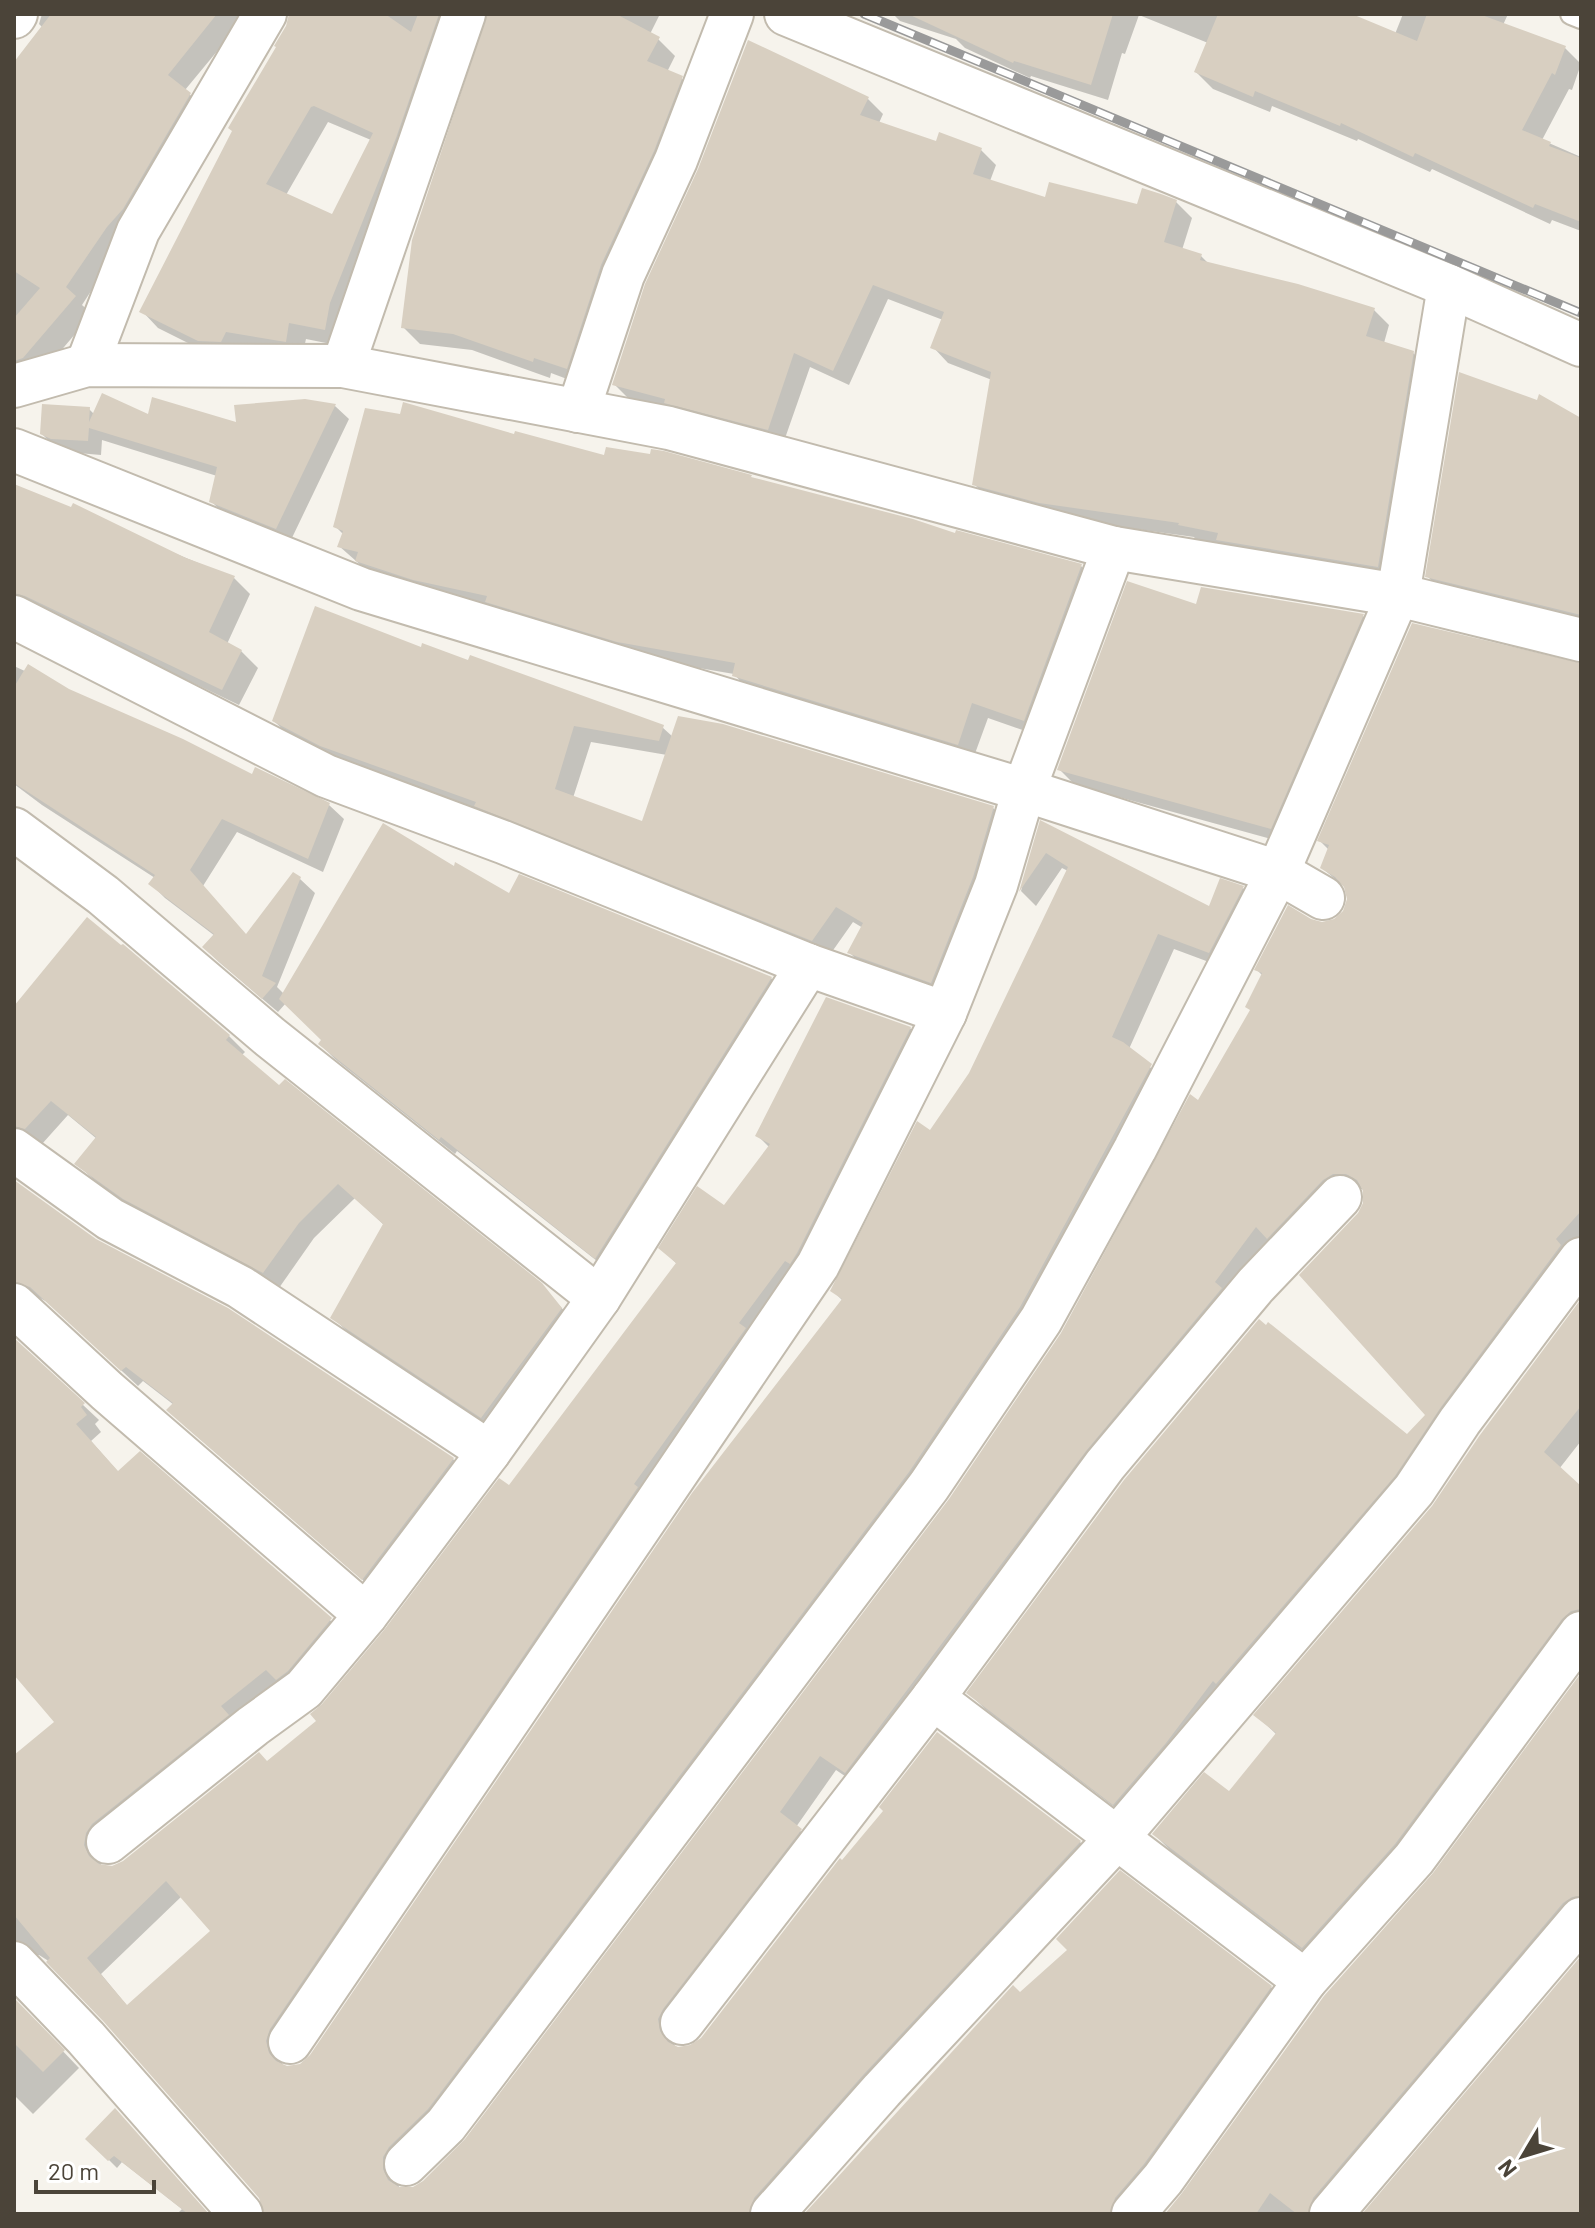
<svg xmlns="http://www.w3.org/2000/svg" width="1595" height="2228" font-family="Barlow,sans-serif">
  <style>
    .shadow { fill: #0003; fill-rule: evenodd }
    .building { fill: #d8cfc1; fill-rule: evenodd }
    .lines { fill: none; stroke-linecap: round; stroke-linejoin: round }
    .lane-casing { stroke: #c2bbae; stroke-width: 24 }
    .street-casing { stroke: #c2bbae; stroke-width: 46 }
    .lane { stroke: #fff; stroke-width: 20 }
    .street { stroke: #fff; stroke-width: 42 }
    .rail-casing { stroke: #9a9a9a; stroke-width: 9 }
    .rail { stroke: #fff; stroke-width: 6; stroke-dasharray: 18; stroke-linecap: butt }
  </style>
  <rect width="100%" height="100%" fill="#f6f3ec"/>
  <g class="shadow">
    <path d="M42,14H266L238,26L185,90L207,111L82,305L92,314L59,353L14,371V65L43,28L39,24Z"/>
    <path d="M291,14H464L341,346L306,339L302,357H216L158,328L142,311L288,26ZM328,122L371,140L333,217L286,195Z"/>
    <path d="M489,14H660L650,34L658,39L675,56L667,72L681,78L698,94L583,385L551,373L550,378L472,350L420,344L403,327Z"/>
    <path d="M893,14H1347L1395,34L1403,14H1508L1503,25L1565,48L1581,64L1572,90L1569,89L1542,140L1581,157V231L1552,220L1550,224L1432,169L1430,172L1358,139L1357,141L1272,106L1270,112L1213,89L1196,72L1208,43L1139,15L1125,54L1122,53L1108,100L1031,76L1030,78L965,48L956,39L900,21Z"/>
    <path d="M867,98L883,114L879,123L937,143L981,150L996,165L990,181L1046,200L1139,207L1176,202L1192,218L1182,250L1201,256L1210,265L1374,310L1389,325L1384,343L1413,353L1429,368L1393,582L1196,540L1194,537L1056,518L990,500L974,484L992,380L948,363L933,347L943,320L888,299L849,385L810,367L783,444L630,400L614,384Z"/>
    <path d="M305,401L335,406L349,419L290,542L226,516L212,502L217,476L102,440L101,455L66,452L56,448L42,434L89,409L95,415L149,416L238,425Z"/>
    <path d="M1581,420V626L1443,592L1427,576Z"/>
    <path d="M516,437L956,535L957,533L1081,566L1097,582L1040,736L988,718L973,759L750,692L734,674L634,657L373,576L339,546L344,535L335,526Z"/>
    <path d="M14,486L234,578L250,594L227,644L241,651L258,668L239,705L43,611L14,602Z"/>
    <path d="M1197,607L1363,616L1378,631L1286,843L1075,785L1059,769Z"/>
    <path d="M422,650L662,727L673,737L993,808L1010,824L948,998L866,969L850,953L863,928L853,922L829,956L339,762L291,737L274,721ZM591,742L667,755L643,824L573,798Z"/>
    <path d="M1581,665V1257L1130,1819L985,1709L969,1693L1407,1437L1428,1415L1359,1214L1365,1204V1189H1349L861,1787L836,1770L796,1827L816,1846L673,2037L675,2047H693L702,2039L886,1811L938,1734L1080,1842L1096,1858L760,2214H275L106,2021L47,1960L39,1955H26L14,1961V1757L57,1722L14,1659V1340L99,1420L95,1424L101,1432L91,1441L119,1473L140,1454L347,1635L101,1849V1866L111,1868L124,1862L268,1763L319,1721L510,1488L678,1265L661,1248L724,1207L770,1148L758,1136L910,1028L926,1044L813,1269L281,2058L283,2066L289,2068L302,2065L311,2057L843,1301L832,1290L930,1133L971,1074L1068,871L1062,868L1036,906L1021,891L1041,823L1210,909L1243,888L1258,904L1225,968L1174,949L1129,1049L1166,1081L1036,1324L398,2173L399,2189H412L424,2183L467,2141L951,1501L1063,1334L1252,1011L1263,976L1257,970L1310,921L1322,924L1335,921L1345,912L1349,899L1347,889L1322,868L1329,850L1320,841ZM182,1896L213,1931L128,2007L101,1974Z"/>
    <path d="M14,666L253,777L329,805L344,819L323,872L237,832L203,886L247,936L300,879L315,893L277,987L285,995L455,869L510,896L520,877L771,978L786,993L611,1272L457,1151L455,1154L335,1059L320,1044L324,1040L286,1003L278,1012L219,962L204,947L215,936L165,898L151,884L155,878L42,805L14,784Z"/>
    <path d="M123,946L229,1036L245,1052L241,1056L279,1088L541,1285L577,1325L498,1432L349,1333L333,1318L384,1225L355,1198L314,1238L279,1288L141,1214L93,1179L77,1164L97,1139L68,1115L42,1144L14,1149V1008Z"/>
    <path d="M14,1182L95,1240L227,1309L453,1459L469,1475L379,1594L185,1426L174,1405L143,1381L138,1386L49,1303L38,1297H24L14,1303Z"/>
    <path d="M1581,1302V1441L1559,1469L1581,1489V1632L1319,1963L1170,1850L1154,1834L1229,1794L1277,1735L1256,1715L1434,1507Z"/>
    <path d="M1581,1677V1917L1328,2214H1167L1435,1875Z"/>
    <path d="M1271,1987L1286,2003L1131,2214H807L1020,1994Z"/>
    <path d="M14,2000L79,2068L33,2114L14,2095Z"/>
    <path d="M88,2139L207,2214H177L182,2209L122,2162L117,2168Z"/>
  </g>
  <g class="building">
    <path d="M51,14H217L168,75L191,93L123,209L107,227L66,287L76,296L23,358L14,361V318L40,288L14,271V62Z"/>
    <path d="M289,14H385L411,32L418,14H439L396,138L330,303L325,330L289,323L286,342L226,332L221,342L198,341L139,312L232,131L228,128L276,47L274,46L286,26ZM314,106L373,133L332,214L266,184L311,107Z"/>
    <path d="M487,14H616L660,37L647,61L683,76L654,151L601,265L567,369L534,358L533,362L453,334L401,328L412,240Z"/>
    <path d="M908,14H1113L1091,85L1014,61L1013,63Z"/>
    <path d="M1218,14H1352L1417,41L1427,14H1479L1566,46L1555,75L1552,73L1522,130L1551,142L1549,146L1581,158V222L1535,204L1533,208L1415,153L1413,157L1341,123L1340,126L1255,91L1253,97L1194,72Z"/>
    <path d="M748,40L869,97L860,115L936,141L939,132L982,148L973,174L1045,197L1049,182L1137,204L1142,188L1161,194L1177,200L1164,242L1202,254L1200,260L1298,284L1375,308L1366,336L1414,351L1378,567L1216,540L1218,533L1178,525L1179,523L1039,503L972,485L991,372L930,348L944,312L873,285L833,371L794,353L768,430L664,403L665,399L612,385L645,284L698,169Z"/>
    <path d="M1459,372L1537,400L1539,394L1581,418V615L1425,577Z"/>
    <path d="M102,393L148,414L152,397L236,422L234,405L305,399L336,404L276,529L209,502L217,467L89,428L88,441L51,439L40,434L42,404L90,407L89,422Z"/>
    <path d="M403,402L514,434L515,431L604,455L606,447L650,454L651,449L664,451L752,475L751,477L913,519L955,533L956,530L1082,564L1024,721L972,703L958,745L732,676L735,663L617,642L485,602L487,596L413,580L355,561L358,552L337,547L343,531L333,527L365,408L400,414Z"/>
    <path d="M14,484L71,507L73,503L186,558L235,576L209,632L242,650L222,690L25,596L14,593Z"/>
    <path d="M1127,581L1196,604L1201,587L1364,614L1271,829L1057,770Z"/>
    <path d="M315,606L421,647L422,643L468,660L470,655L664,725L659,741L574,726L555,789L642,821L678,716L723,724L994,806L973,877L931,983L847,953L863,923L836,907L812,941L474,806L476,802L320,746L272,721Z"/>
    <path d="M1412,623L1581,663V1211L1556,1239L1561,1245L1441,1407L1395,1476L1216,1684L1213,1681L1166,1743L1113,1805L966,1693L1124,1480L1259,1319L1266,1325L1268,1322L1407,1434L1425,1415L1299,1275L1358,1213L1363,1203V1191L1357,1180L1346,1174H1333L1323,1180L1267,1239L1256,1227L1215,1282L1222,1288L1086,1451L845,1773L820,1756L780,1812L802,1829L663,2009L658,2019L660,2031L668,2042L678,2047L690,2045L701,2038L840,1858L842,1860L883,1811L879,1807L937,1732L1081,1841L864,2074L754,2198L749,2214H264L259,2198L104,2022L46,1962L50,1958L14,1915V1755L54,1722L14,1675V1338L85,1403L81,1407L87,1415L76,1424L118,1471L140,1451L332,1618L288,1671L276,1680L266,1670L221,1706L229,1715L92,1824L86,1833L84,1845L89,1856L99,1864L112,1866L123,1861L259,1752L267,1761L316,1721L310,1714L322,1704L384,1630L499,1478L509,1485L676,1263L658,1248L697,1186L724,1205L770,1144L755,1136L826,997L911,1027L797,1253L790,1264L785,1261L739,1323L746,1328L634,1484L638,1487L270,2029L266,2041L269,2053L276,2061L287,2066L300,2064L310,2055L692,1493L842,1299L830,1291L917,1121L930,1130L969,1073L1068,867L1046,853L1019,892L1040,820L1209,906L1220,878L1244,886L1209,953L1158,934L1112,1037L1123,1042L1152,1064L1020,1307L909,1472L428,2109L389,2147L383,2157V2169L388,2180L399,2187H413L423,2181L465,2139L949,1499L1061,1333L1190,1094L1198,1100L1250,1010L1245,1007L1262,973L1254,970L1288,905L1311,919L1322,922L1334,919L1343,911L1347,899L1344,887L1335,877L1320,868L1329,845L1317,841ZM166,1881L210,1931L127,2005L87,1958Z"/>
    <path d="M28,664L69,689L183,739L252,774L255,767L330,803L308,859L222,819L190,870L246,934L293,872L301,877L262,976L276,983L262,999L202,947L214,934L148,884L155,875L14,783V687Z"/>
    <path d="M383,823L454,866L455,862L509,893L519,874L772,977L595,1259L441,1137L439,1140L318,1044L321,1040L279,999Z"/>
    <path d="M87,917L121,945L123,944L230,1035L226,1040L279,1085L285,1079L542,1283L562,1308L481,1418L330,1318L383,1224L338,1184L299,1223L263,1273L123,1199L74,1164L96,1137L51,1101L25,1129L14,1126V1006Z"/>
    <path d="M14,1180L96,1239L228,1308L454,1458L362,1580L166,1410L173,1403L126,1367L121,1371L30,1287L14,1282Z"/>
    <path d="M1581,1299V1406L1544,1452L1581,1486V1609L1571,1611L1562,1619L1395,1844L1302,1948L1152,1834L1204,1772L1229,1791L1276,1733L1253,1715L1432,1506L1480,1435Z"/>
    <path d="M1581,1673V1896L1572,1897L1563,1903L1313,2198L1308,2214H1297L1270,2193L1256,2214H1165L1182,2193L1324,1996L1433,1873Z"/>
    <path d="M1120,1870L1272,1986L1144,2164L1115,2198L1110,2214H804L1013,1985L1020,1992L1067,1950L1056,1939Z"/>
    <path d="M1581,1956V2214H1362Z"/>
    <path d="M14,1998L65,2050L43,2072L14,2043Z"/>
    <path d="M115,2108L209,2214H188L114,2156L108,2161L85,2139Z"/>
  </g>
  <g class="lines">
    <g class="lane-casing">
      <path id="lane" d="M1571,14L1581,18"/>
    </g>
    <g class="street-casing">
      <g id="street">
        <path d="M786,14L1449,286L1581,345"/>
        <path d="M14,17L16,14"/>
        <path d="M87,365L138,231L265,14"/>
        <path d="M343,366L464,14"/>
        <path d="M14,386L87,365L343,366L669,428L1114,548L1398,595L1581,640"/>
        <path d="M578,411L623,275L676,160L732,14"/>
        <path d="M14,450L361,589L1024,790L1278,872L1323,898"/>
        <path d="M14,617L326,776L503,842L808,965L945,1013"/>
        <path d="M14,829L103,895L270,1037L599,1298"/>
        <path d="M14,1150L110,1219L240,1287L489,1452"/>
        <path d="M14,1305L107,1391L366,1615"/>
        <path d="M933,1698L1305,1981"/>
        <path d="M108,1842L253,1726L304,1689L366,1615L489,1452L599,1298L808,965"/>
        <path d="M14,1963L86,2038L241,2214"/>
        <path d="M682,2023L933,1698L1105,1465L1256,1285L1340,1197"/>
        <path d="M290,2042L818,1265L945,1013L996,885L1024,790L1114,548"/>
        <path d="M406,2164L446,2125L929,1486L1041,1320L1135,1149L1278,872L1398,595L1449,286"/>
        <path d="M772,2214L882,2090L1116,1839L1414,1490L1460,1421L1581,1259"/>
        <path d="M1133,2214L1163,2179L1305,1981L1414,1859L1581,1633"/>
        <path d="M1331,2214L1581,1919"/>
      </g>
    </g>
    <use href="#lane" class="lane"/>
    <use href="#street" class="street"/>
    <g class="rail-casing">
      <path id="rail" d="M864,14L1581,313"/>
    </g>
    <use href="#rail" class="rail"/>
  </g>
  <rect width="1595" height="2228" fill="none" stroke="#4b4439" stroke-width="32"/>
  <g transform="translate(1523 2156) rotate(232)" stroke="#ffffff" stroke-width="6" paint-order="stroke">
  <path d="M0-6L14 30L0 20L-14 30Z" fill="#4b4439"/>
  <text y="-12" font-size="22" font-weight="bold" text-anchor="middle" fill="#4b4439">N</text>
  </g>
  <path d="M36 2180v12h118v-12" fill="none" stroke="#4b4439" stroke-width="4"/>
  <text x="48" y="2180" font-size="24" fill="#4b4439" stroke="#ffffff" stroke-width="6" paint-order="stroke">20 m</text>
</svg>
